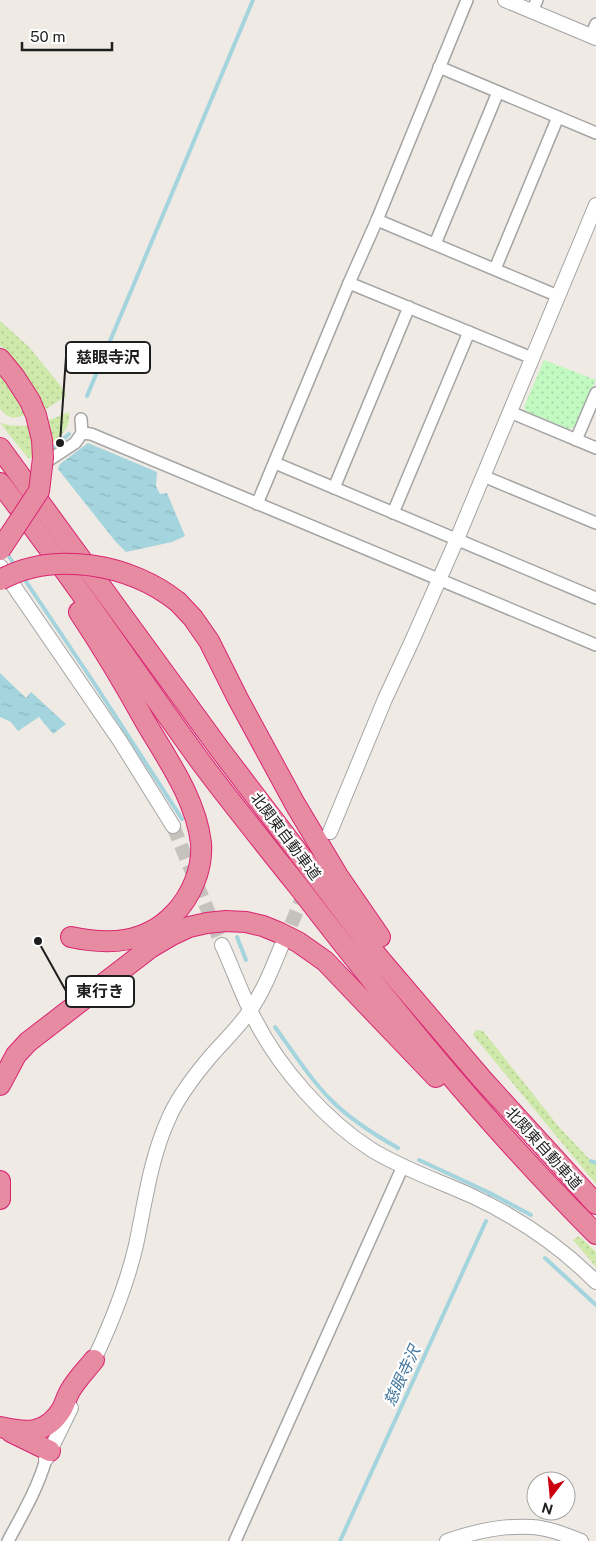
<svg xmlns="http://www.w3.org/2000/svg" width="596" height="1541" font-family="'Public Sans','Noto Sans JP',sans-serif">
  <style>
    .grass { fill: url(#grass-dots) }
    .park { fill: url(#park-dots) }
    .water { fill: url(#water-ripples) }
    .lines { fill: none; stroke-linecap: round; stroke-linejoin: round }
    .stream { stroke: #a4d4dd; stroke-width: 4 }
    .tertiary-tunnel { stroke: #c5c1bc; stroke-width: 14; stroke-dasharray: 14 7; stroke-linecap: butt }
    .minor-casing { stroke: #a5a5a5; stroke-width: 14 }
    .tertiary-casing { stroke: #a5a5a5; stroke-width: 16 }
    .motorway-casing { stroke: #da2470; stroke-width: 22 }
    .minor { stroke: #fff; stroke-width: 11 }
    .tertiary { stroke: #fff; stroke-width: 14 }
    .motorway { stroke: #e78ba3; stroke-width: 20 }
    .motorway-bridge-casing { stroke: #da2470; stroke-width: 22; stroke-linecap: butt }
    .motorway-bridge { stroke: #e78ba3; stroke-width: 20 }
    .labels { text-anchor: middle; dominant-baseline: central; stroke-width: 4.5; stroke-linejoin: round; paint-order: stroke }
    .street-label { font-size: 15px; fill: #1e1e1e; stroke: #fff }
    .water-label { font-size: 16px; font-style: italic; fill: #44789e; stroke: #fff }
    .leader { fill: none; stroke: #1e1e1e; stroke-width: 2 }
    .callout-dot { fill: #1e1e1e; stroke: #fff; stroke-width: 2 }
    .callout { fill: #fff; stroke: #1e1e1e; stroke-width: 2 }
    .callout-label { font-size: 16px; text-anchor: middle; font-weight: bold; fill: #1e1e1e }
  </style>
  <defs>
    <pattern id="grass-dots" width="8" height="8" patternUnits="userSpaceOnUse" patternTransform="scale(1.25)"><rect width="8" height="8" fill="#cee9aa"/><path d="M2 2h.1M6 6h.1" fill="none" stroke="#b0c792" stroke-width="1.8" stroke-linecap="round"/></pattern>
    <pattern id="park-dots" width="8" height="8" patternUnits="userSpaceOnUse" patternTransform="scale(1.25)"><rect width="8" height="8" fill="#c1f9c1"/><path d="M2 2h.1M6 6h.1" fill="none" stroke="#a5d5a5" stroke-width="1.8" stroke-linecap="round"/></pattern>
    <pattern id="water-ripples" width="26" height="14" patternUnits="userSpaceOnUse" patternTransform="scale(1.25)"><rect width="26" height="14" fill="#a4d4dd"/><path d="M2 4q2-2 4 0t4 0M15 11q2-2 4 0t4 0" fill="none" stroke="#8db6bd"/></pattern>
  </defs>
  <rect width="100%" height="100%" fill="#efeae4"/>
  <g class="grass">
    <path d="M0,321L29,347L64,390L66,396L43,411L13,418L6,415L0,409V370L25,406L41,400L20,367L0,345Z"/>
    <path d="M69,412C72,436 46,447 29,459L0,423C29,430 43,423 69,412Z"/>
    <path d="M476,1030L483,1031L559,1127L591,1161L596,1163V1184L473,1035Z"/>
    <path d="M579,1236L596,1252V1267L573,1240Z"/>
  </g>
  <path class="park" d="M544,360L596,380L577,426L568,429L526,411L524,407Z"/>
  <g class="water">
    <path d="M88,443L157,472L156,486L160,494L167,493L185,536L172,542L126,552L115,541L58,469L60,464Z"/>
    <path d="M0,673L26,698L31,692L66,724L53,734L39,717L18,731L11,722L0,717Z"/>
  </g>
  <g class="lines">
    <g class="stream">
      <path d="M87,396L253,0"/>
      <path d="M49,451L69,434"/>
      <path d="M6,552L16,567"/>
      <path d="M23,577L96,686L182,819"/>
      <path d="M237,937L246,960"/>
      <path d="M275,1027C293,1052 310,1079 332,1101C351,1120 375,1135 398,1148"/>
      <path d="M419,1160L490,1193L489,1198"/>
      <path d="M591,1161L596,1163"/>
      <path d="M490,1193L531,1215"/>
      <path d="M545,1258L596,1305"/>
      <path d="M340,1541L486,1221"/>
    </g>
    <g class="tertiary-tunnel">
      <path d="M173,826L222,945"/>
      <path d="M283,944L316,865"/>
    </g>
    <g class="minor-casing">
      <g id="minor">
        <path d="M532,11L537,0"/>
        <path d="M591,36L596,24"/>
        <path d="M439,67L596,133"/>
        <path d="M377,220L558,296"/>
        <path d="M435,244L498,92"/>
        <path d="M495,269L558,117"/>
        <path d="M349,283L532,358"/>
        <path d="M510,412L596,448"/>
        <path d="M82,433L91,434L596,645"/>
        <path d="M576,440L596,393"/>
        <path d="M275,463L596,598"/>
        <path d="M40,466L75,443L82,433L81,419"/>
        <path d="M483,476L596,523"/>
        <path d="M334,488L409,307"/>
        <path d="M257,504L349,283L377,220L467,0"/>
        <path d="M393,513L469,332"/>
        <path d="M8,1541C22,1515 38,1488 46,1459"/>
        <path d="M235,1541L403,1166"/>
      </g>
    </g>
    <g class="tertiary-casing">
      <g id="tertiary">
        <path d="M505,0L596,38"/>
        <path d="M0,566L120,741L173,826"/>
        <path d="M330,832L385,699L412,641L457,539L596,205"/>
        <path d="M222,945C233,969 242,995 254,1018C279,1068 325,1120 372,1150C403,1169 439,1181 472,1196C519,1218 559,1245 596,1282"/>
        <path d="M90,1368C109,1329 126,1288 136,1245C145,1203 150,1160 168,1120C177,1098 194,1076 210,1057C223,1042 238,1028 249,1012C263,992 272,969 281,947"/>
        <path d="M46,1459L71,1408"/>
        <path d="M447,1541C473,1532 504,1525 532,1527C549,1528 566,1535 581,1541"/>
      </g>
    </g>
    <g class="motorway-casing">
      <g id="motorway">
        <path d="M0,359L14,376L30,401"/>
        <path d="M0,448L221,751L378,957L482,1079L596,1204"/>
        <path d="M0,483C71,575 135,672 203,765C234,806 266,846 298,886C391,1007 488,1126 596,1234"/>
        <path d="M178,602L193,618L209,641L238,699L295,804L338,876L380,937"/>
        <path d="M71,937C108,945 145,944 173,915C191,897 203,869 201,843C196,799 167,759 146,723C125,685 103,648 79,612"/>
        <path d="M0,1085L16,1055L28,1042L150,948L172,935L189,927L207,923L226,921L246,922L263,926L280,933L298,942L325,961L436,1077"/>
        <path d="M0,1181V1199"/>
        <path d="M0,1427C26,1433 46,1435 62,1409C65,1403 67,1396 70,1391C76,1380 86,1370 94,1360"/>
        <path d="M11,1432L50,1451"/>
      </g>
    </g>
    <use href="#minor" class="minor"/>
    <use href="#tertiary" class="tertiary"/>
    <use href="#motorway" class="motorway"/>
    <g class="motorway-bridge-casing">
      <g id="motorway-bridge">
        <path d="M0,550L39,491L43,458L42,440L36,415L30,401"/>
        <path d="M0,580C54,550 131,564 178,602"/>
      </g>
    </g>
    <use href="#motorway-bridge" class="motorway-bridge"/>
  </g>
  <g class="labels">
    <g class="street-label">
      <text transform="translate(286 836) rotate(53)">北関東自動車道</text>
      <text transform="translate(544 1148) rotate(48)">北関東自動車道</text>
    </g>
    <g class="water-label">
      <text transform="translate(402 1376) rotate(-65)">慈眼寺沢</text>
    </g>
  </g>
  <path class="leader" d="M60 443L66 357M38 941L66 991"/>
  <g class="callout-dot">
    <circle cx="60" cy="443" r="5"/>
    <circle cx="38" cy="941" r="5"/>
  </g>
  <g class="callout">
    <rect x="66" y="342" width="84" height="31" rx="5"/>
    <rect x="66" y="976" width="68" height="31" rx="5"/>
  </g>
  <g class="callout-label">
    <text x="108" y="363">慈眼寺沢</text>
    <text x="100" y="997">東行き</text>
  </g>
  <g transform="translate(551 1496) rotate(196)"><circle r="24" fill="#ffffff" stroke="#a5a5a5"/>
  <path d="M0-4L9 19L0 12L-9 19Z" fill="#cc000f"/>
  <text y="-8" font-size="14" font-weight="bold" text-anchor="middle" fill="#1e1e1e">N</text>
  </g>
  <path d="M22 42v8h90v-8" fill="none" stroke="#1e1e1e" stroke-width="2.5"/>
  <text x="30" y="42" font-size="15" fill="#1e1e1e" stroke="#ffffff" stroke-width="4" paint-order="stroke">50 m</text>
</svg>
